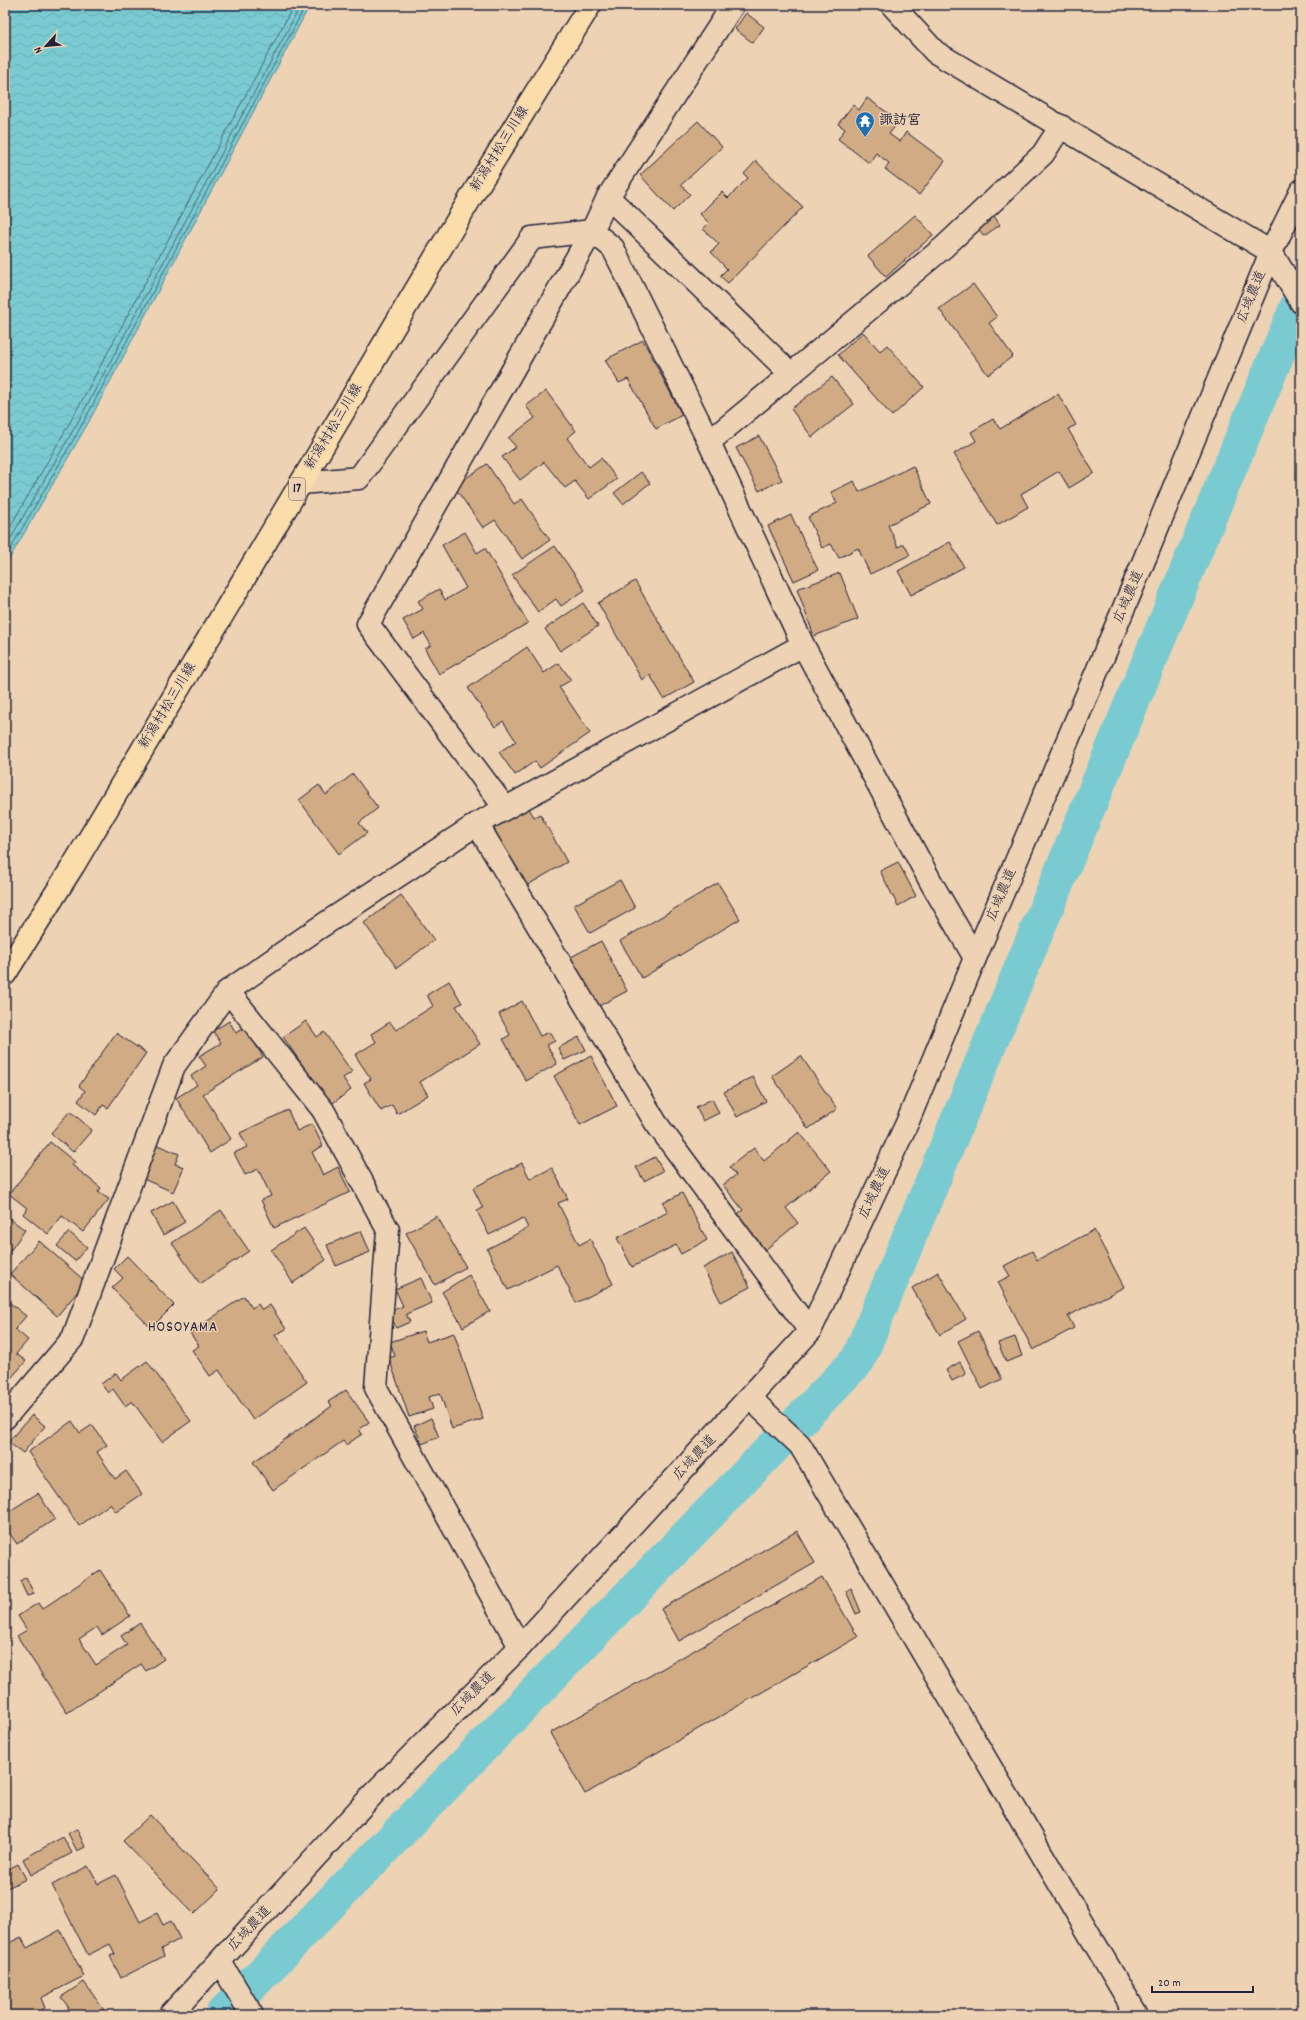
<svg xmlns="http://www.w3.org/2000/svg" width="1306" height="2020" font-family="Dekko,'Klee One',sans-serif">
  <style>
    .water { fill: url(#water-waves); stroke: #578795 }
    .lines { fill: none; stroke-linecap: round; stroke-linejoin: round }
    .shore { stroke: #456677; stroke-width: 1 }
    .canal { stroke: #7acbd1; stroke-width: 35 }
    .building { fill: #d1ab83; stroke: #22223b }
    .street-casing { stroke: #22223b; stroke-width: 25 }
    .secondary-casing { stroke: #22223b; stroke-width: 25 }
    .primary-casing { stroke: #22223b; stroke-width: 25 }
    .street { stroke: #edd2b4; stroke-width: 22 }
    .secondary { stroke: #edd2b4; stroke-width: 22 }
    .primary { stroke: #faddab; stroke-width: 22 }
    .labels { text-anchor: middle; dominant-baseline: central; stroke-width: 3; stroke-linejoin: round; paint-order: stroke }
    .shield { fill: #edd2b4; stroke: #5f575f; stroke-width: 1 }
    .shield-label { font-size: 13px; font-weight: bold; fill: #22223b }
    .poi-label { font-size: 14px; font-weight: bold; fill: #22223b; stroke: #edd2b4; text-anchor: start }
    .street-label { font-size: 14px; fill: #22223b; stroke: #edd2b4 }
    .neighbourhood-label { font-size: 15px; letter-spacing: 1px; fill: #22223b; stroke: #edd2b4 }
  </style>
  <defs>
    <pattern id="water-waves" width="16" height="10" patternUnits="userSpaceOnUse"><rect width="16" height="10" fill="#7acbd1"/><path d="M0 5q4-4 8 0t8 0" fill="none" stroke="#69aeb4"/></pattern>
  </defs>
  <rect width="100%" height="100%" fill="#edd2b4"/>
  <filter id="ink" filterUnits="userSpaceOnUse"><feTurbulence type="fractalNoise" baseFrequency=".025" numOctaves="2"/><feDisplacementMap in="SourceGraphic" scale="8" xChannelSelector="R" yChannelSelector="G"/><feConvolveMatrix kernelMatrix="1 2 1 2 8 2 1 2 1" color-interpolation-filters="sRGB"/></filter>
  <g filter="url(#ink)">
    <path class="water" d="M5,5H310L87,425L5,566Z"/>
    <g class="lines">
      <g class="shore">
        <path d="M5,536L73,417L294,5"/>
        <path d="M5,548L79,420L301,5"/>
        <path d="M5,558L83,423L306,5"/>
      </g>
      <path class="canal" d="M222,2015L858,1360L1301,297"/>
    </g>
    <g class="building">
      <path d="M746,13L764,27L753,43L735,29Z"/>
      <path d="M867,98L899,121L889,134L900,142L906,132L945,161L919,195L885,169L889,163L876,153L869,163L838,139L845,129L838,124L853,105L859,110Z"/>
      <path d="M698,121L722,147L681,185L690,194L673,211L640,175Z"/>
      <path d="M756,161L803,207L728,283L720,276L727,269L711,252L719,244L703,229L709,223L700,214L722,192L728,198L748,178L744,174Z"/>
      <path d="M992,213L1000,225L984,236L976,226Z"/>
      <path d="M915,215L933,235L886,277L868,256Z"/>
      <path d="M973,284L997,317L989,323L1013,356L988,375L939,309Z"/>
      <path d="M863,332L880,351L887,345L924,387L892,416L838,355Z"/>
      <path d="M643,340L682,415L656,429L628,379L619,383L605,360Z"/>
      <path d="M832,377L854,404L812,437L791,409Z"/>
      <path d="M546,391L576,431L567,438L589,467L601,458L617,479L589,499L575,481L565,488L544,462L520,480L502,457L516,447L508,438L535,418L526,406Z"/>
      <path d="M1058,394L1076,425L1068,429L1094,473L1069,488L1059,471L1021,494L1028,507L997,525L954,454L976,441L971,432L993,419L1000,429Z"/>
      <path d="M759,436L782,480L759,491L736,448Z"/>
      <path d="M487,464L514,504L522,499L550,540L522,559L495,520L483,528L454,486Z"/>
      <path d="M913,466L931,504L888,525L898,547L904,544L910,555L870,574L858,548L839,558L831,544L822,548L808,517L837,503L831,492L854,481L859,492Z"/>
      <path d="M641,472L650,483L623,504L614,493Z"/>
      <path d="M791,515L818,570L794,581L768,526Z"/>
      <path d="M465,532L477,553L485,548L528,623L439,674L425,649L431,645L424,633L414,639L403,620L423,609L418,601L439,589L445,600L466,588L442,545Z"/>
      <path d="M950,542L964,567L911,595L898,571Z"/>
      <path d="M555,546L585,590L561,606L556,599L538,612L512,575Z"/>
      <path d="M840,573L858,619L814,636L797,589Z"/>
      <path d="M635,581L694,682L664,699L650,675L642,680L598,603Z"/>
      <path d="M583,603L598,626L560,651L545,629Z"/>
      <path d="M527,647L544,673L559,663L571,680L559,687L590,733L540,768L535,761L515,775L499,752L516,741L503,721L495,727L468,688Z"/>
      <path d="M353,774L378,808L359,823L367,833L339,854L299,800L319,785L326,795Z"/>
      <path d="M527,805L534,817L540,814L567,862L526,886L492,825Z"/>
      <path d="M898,862L916,896L898,906L880,871Z"/>
      <path d="M620,880L635,908L590,933L574,905Z"/>
      <path d="M718,883L740,919L642,978L620,941Z"/>
      <path d="M401,895L434,940L397,968L364,923Z"/>
      <path d="M601,941L627,991L597,1007L571,957Z"/>
      <path d="M449,981L462,1003L456,1006L480,1044L420,1082L428,1095L397,1114L392,1105L381,1111L364,1083L371,1079L355,1055L376,1042L371,1034L390,1022L396,1030L433,1006L427,995Z"/>
      <path d="M522,1001L540,1036L549,1032L555,1041L547,1045L557,1064L526,1081L503,1039L510,1035L499,1014Z"/>
      <path d="M229,1021L236,1033L245,1027L263,1057L203,1094L231,1139L210,1153L176,1098L197,1085L191,1076L206,1066L199,1056L221,1043L213,1031Z"/>
      <path d="M306,1021L317,1037L324,1032L352,1072L343,1078L351,1090L330,1105L283,1037Z"/>
      <path d="M116,1033L146,1053L108,1108L103,1105L96,1115L78,1101L85,1091L79,1086Z"/>
      <path d="M579,1037L586,1050L564,1060L558,1048Z"/>
      <path d="M591,1056L617,1106L580,1125L554,1076Z"/>
      <path d="M801,1056L837,1109L808,1129L772,1076Z"/>
      <path d="M753,1077L766,1101L737,1117L724,1092Z"/>
      <path d="M712,1099L719,1113L703,1121L696,1107Z"/>
      <path d="M288,1110L297,1131L312,1124L323,1146L312,1152L323,1175L338,1167L350,1192L274,1228L261,1200L271,1196L258,1169L245,1175L234,1153L247,1147L240,1133Z"/>
      <path d="M70,1111L92,1130L73,1152L51,1133Z"/>
      <path d="M799,1132L831,1171L786,1208L798,1223L765,1250L736,1215L743,1210L723,1185L736,1175L729,1167L754,1148L764,1161Z"/>
      <path d="M50,1142L75,1162L72,1165L101,1188L98,1192L109,1199L83,1232L62,1216L48,1234L23,1214L27,1208L9,1194Z"/>
      <path d="M155,1144L179,1154L175,1164L184,1167L173,1192L141,1178Z"/>
      <path d="M655,1157L663,1171L644,1181L636,1167Z"/>
      <path d="M522,1163L530,1179L552,1168L568,1199L558,1203L579,1245L590,1239L613,1284L576,1303L557,1265L508,1290L487,1249L528,1228L523,1218L489,1235L477,1211L483,1208L473,1188Z"/>
      <path d="M682,1193L707,1240L681,1254L676,1245L632,1267L617,1238L668,1212L663,1203Z"/>
      <path d="M173,1201L185,1222L163,1235L151,1213Z"/>
      <path d="M221,1210L249,1251L200,1284L172,1243Z"/>
      <path d="M5,1215L25,1230L5,1258Z"/>
      <path d="M437,1216L466,1267L435,1285L406,1233Z"/>
      <path d="M304,1228L326,1260L293,1283L271,1250Z"/>
      <path d="M1094,1230L1124,1287L1068,1316L1074,1328L1033,1350L998,1282L1010,1276L1004,1266L1032,1251L1037,1260Z"/>
      <path d="M361,1231L370,1252L336,1266L327,1245Z"/>
      <path d="M69,1232L87,1247L75,1261L57,1246Z"/>
      <path d="M39,1241L86,1282L57,1316L10,1274Z"/>
      <path d="M732,1252L750,1287L721,1302L703,1268Z"/>
      <path d="M127,1256L174,1305L151,1328L112,1288L123,1278L114,1269Z"/>
      <path d="M938,1272L966,1319L940,1335L912,1288Z"/>
      <path d="M469,1275L490,1311L463,1327L442,1292Z"/>
      <path d="M421,1278L432,1303L406,1314L410,1322L396,1328L389,1312L403,1306L395,1289Z"/>
      <path d="M244,1296L252,1308L258,1304L262,1310L270,1305L286,1329L275,1335L307,1382L253,1420L219,1370L210,1376L192,1350L199,1346L190,1333Z"/>
      <path d="M5,1299L26,1316L15,1329L28,1340L16,1354L26,1361L5,1385Z"/>
      <path d="M423,1331L427,1342L454,1333L483,1419L452,1429L440,1393L429,1397L433,1409L409,1417L389,1358L395,1356L390,1342Z"/>
      <path d="M978,1331L1002,1379L982,1389L958,1341Z"/>
      <path d="M1015,1337L1022,1356L1006,1362L998,1343Z"/>
      <path d="M147,1361L191,1421L162,1442L132,1401L125,1406L113,1389L108,1393L101,1384L116,1373L121,1380Z"/>
      <path d="M960,1362L966,1374L952,1381L946,1370Z"/>
      <path d="M346,1390L369,1422L359,1429L362,1434L346,1445L343,1441L273,1490L253,1462L332,1406L328,1402Z"/>
      <path d="M32,1415L45,1426L23,1453L8,1442Z"/>
      <path d="M431,1418L439,1437L422,1444L414,1426Z"/>
      <path d="M72,1421L80,1433L92,1425L107,1445L97,1452L115,1479L126,1471L142,1494L116,1512L110,1504L79,1526L28,1452Z"/>
      <path d="M38,1493L55,1519L17,1544L5,1527V1514Z"/>
      <path d="M797,1531L815,1563L679,1641L661,1609Z"/>
      <path d="M100,1570L130,1616L102,1635L97,1627L79,1639L96,1665L127,1645L121,1636L140,1623L164,1659L146,1671L141,1664L67,1713L17,1636L27,1630L18,1616L38,1603L42,1609Z"/>
      <path d="M26,1577L34,1594L27,1596L20,1581Z"/>
      <path d="M822,1577L858,1637L585,1794L550,1733Z"/>
      <path d="M851,1588L861,1612L856,1614L846,1591Z"/>
      <path d="M5,1747L10,1757L5,1759Z"/>
      <path d="M150,1815L220,1889L194,1914L123,1841Z"/>
      <path d="M77,1829L85,1847L77,1851L68,1833Z"/>
      <path d="M63,1837L72,1853L31,1875L23,1859Z"/>
      <path d="M18,1864L26,1879L5,1889V1871Z"/>
      <path d="M88,1866L98,1884L116,1875L140,1922L157,1913L163,1925L171,1921L180,1939L161,1949L164,1956L121,1978L110,1956L115,1954L110,1944L88,1955L52,1885Z"/>
      <path d="M60,1930L84,1976L41,1998L45,2008L31,2015H5V1945L21,1937L27,1948Z"/>
      <path d="M84,1982L106,2013L104,2015H58L69,2008L61,1997Z"/>
    </g>
    <g class="lines">
      <g class="street-casing">
        <g id="street">
          <path d="M892,5L935,52L1271,252L1301,302"/>
          <path d="M608,197L791,374L709,442L803,645L932,884L975,958"/>
          <path d="M791,374L944,247L1043,154L1061,126"/>
          <path d="M301,483L359,478L532,238L592,231L613,248L709,442"/>
          <path d="M505,808L368,624L592,231L608,197L733,5"/>
          <path d="M477,824L656,1123L810,1331"/>
          <path d="M228,991L323,1110L388,1230L376,1388L520,1647"/>
          <path d="M750,1398L800,1445L1137,2015"/>
          <path d="M5,1418L73,1338L174,1066L228,991L317,929L477,824L803,645"/>
        </g>
      </g>
      <g class="secondary-casing">
        <g id="secondary">
          <path d="M220,1962L252,2015"/>
          <path d="M170,2015L376,1791L520,1647L810,1331L908,1121L975,958L1140,570L1271,252L1301,191"/>
        </g>
      </g>
      <g class="primary-casing">
        <path id="primary" d="M5,974L73,866L476,189L590,5"/>
      </g>
      <use href="#street" class="street"/>
      <use href="#secondary" class="secondary"/>
      <use href="#primary" class="primary"/>
    </g>
  </g>
  <defs>
    <g id="temple-pin" transform="scale(1)"><path d="M0 17L-7.5 6A9.5 9.5 0 1 1 7.5 6Z" fill="#1f6fb2" stroke="#edd2b4"/><path d="M0-6L5-2H3V0L6.5 2.5H4V6H1.5V3h-3V6H-4V2.5H-6.5L-3 0V-2H-5Z" fill="#fff"/></g>
  </defs>
  <g fill-rule="evenodd">
    <use href="#temple-pin" x="865" y="121"/>
  </g>
  <g class="labels">
    <rect class="shield" x="289" y="478" width="16" height="22" rx="3"/>
    <g class="shield-label">
      <text x="297" y="489">17</text>
    </g>
    <g class="poi-label">
      <text x="879" y="121">諏訪宮</text>
    </g>
    <g class="street-label">
      <text transform="translate(500 149) rotate(-58)">新潟村松三川線</text>
      <text transform="translate(1252 297) rotate(-68)">広域農道</text>
      <text transform="translate(334 427) rotate(-59)">新潟村松三川線</text>
      <text transform="translate(1129 597) rotate(-67)">広域農道</text>
      <text transform="translate(168 706) rotate(-59)">新潟村松三川線</text>
      <text transform="translate(1002 895) rotate(-67)">広域農道</text>
      <text transform="translate(875 1193) rotate(-65)">広域農道</text>
      <text transform="translate(695 1458) rotate(-47)">広域農道</text>
      <text transform="translate(473 1694) rotate(-45)">広域農道</text>
      <text transform="translate(250 1929) rotate(-47)">広域農道</text>
    </g>
    <g class="neighbourhood-label">
      <text x="183" y="1328">HOSOYAMA</text>
    </g>
  </g>
  <rect width="1306" height="2020" fill="none" stroke="#edd2b4" stroke-width="20"/>
  <rect x="10" y="10" width="1286" height="2000" fill="none" stroke="#22223b" stroke-width="1.5" filter="url(#ink)"/>
  <g transform="translate(46 46) rotate(243)" stroke="#edd2b4" stroke-width="3" paint-order="stroke">
  <path d="M0-3L7 15L0 10L-7 15Z" fill="#22223b"/>
  <text y="-6" font-size="11" font-weight="bold" text-anchor="middle" fill="#22223b">N</text>
  </g>
  <path d="M1152 1986v6h101v-6" fill="none" stroke="#22223b" stroke-width="2"/>
  <text x="1158" y="1986" font-size="12" fill="#22223b" stroke="#edd2b4" stroke-width="3" paint-order="stroke">20 m</text>
</svg>
